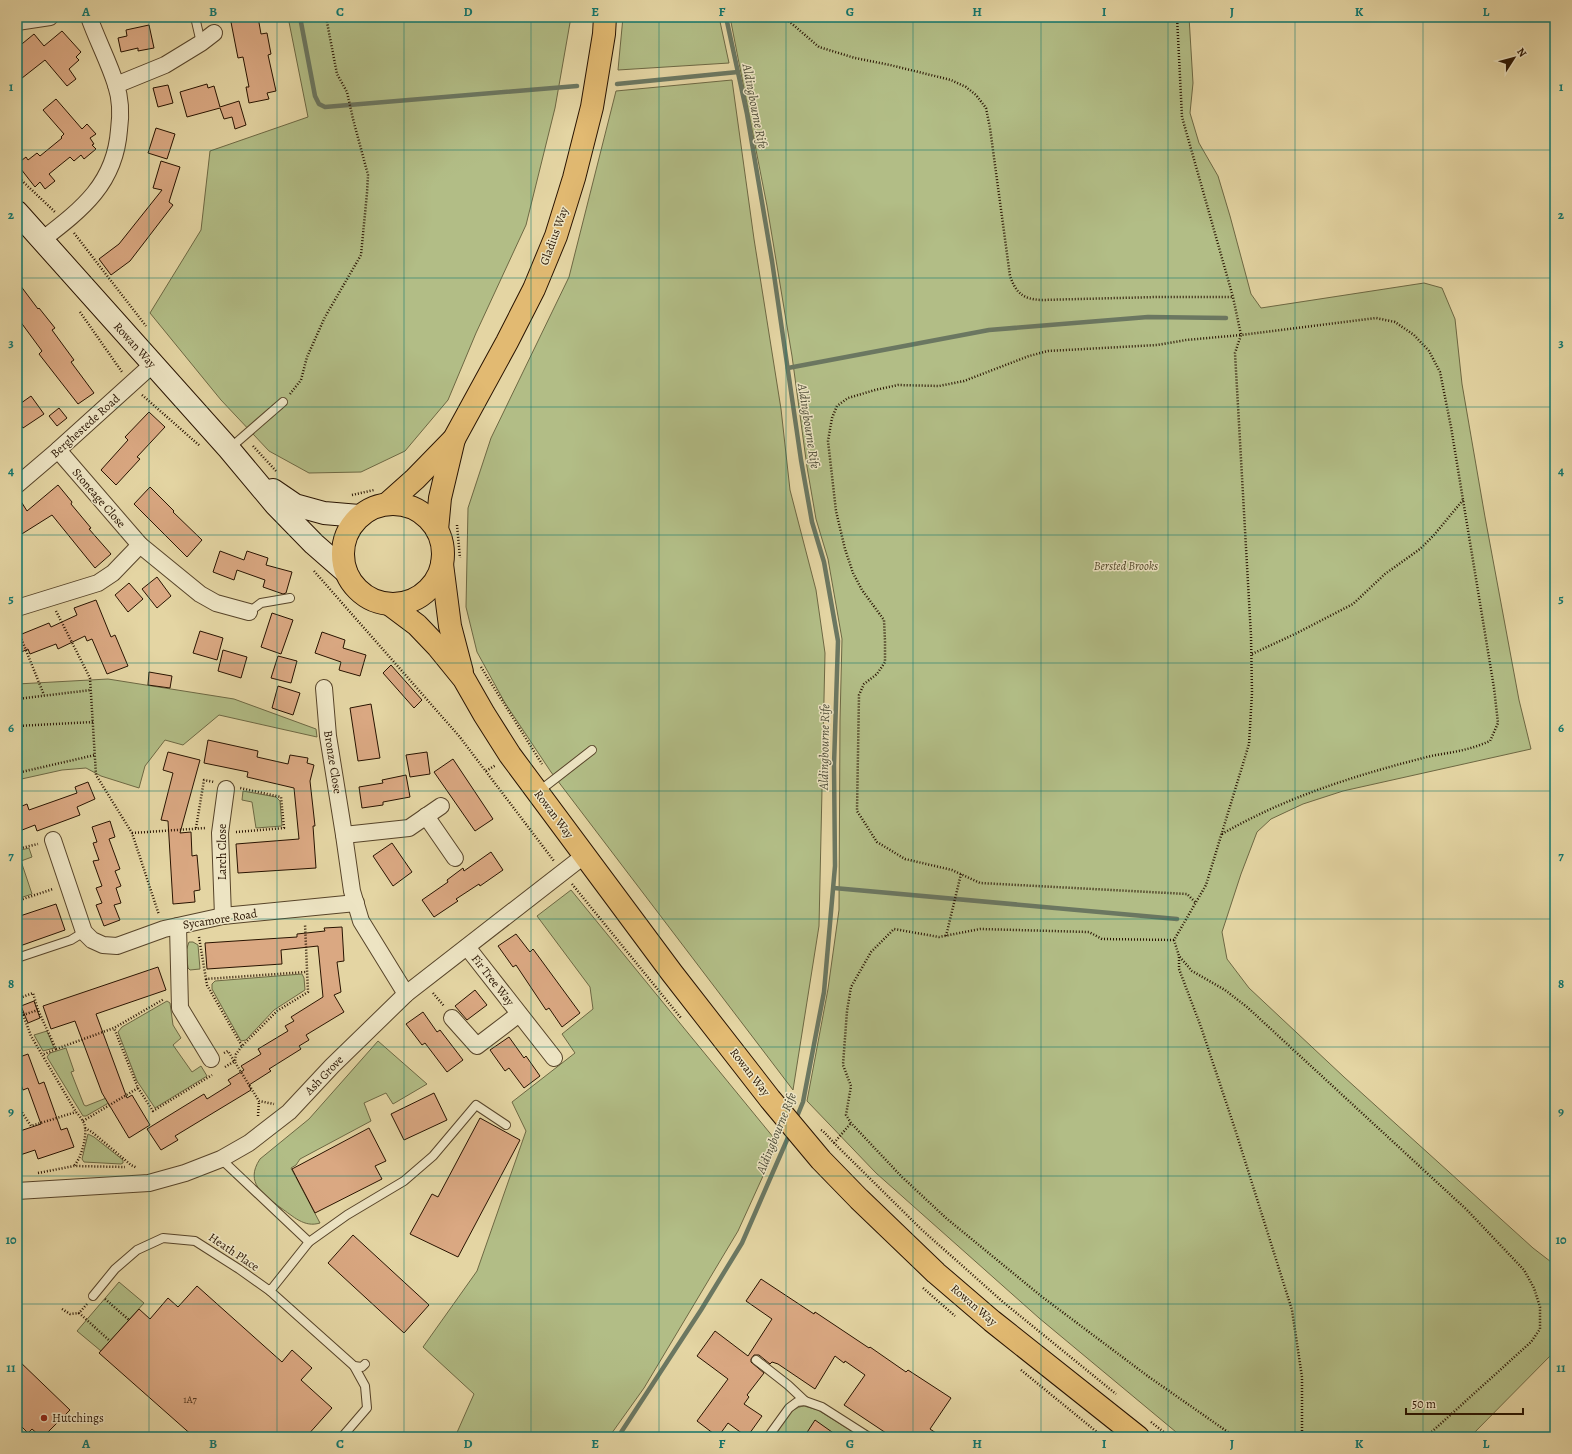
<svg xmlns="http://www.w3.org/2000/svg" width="1572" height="1454" font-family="Alegreya,serif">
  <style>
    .green { fill: #b2bd86; stroke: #6d6843 }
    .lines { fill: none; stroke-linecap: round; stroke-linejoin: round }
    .stream { stroke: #6b7761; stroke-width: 4.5 }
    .building { fill: #daa882; stroke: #281300 }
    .lane-casing { stroke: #574429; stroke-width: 10 }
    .street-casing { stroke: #574429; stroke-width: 18 }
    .secondary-casing { stroke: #281300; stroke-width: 24 }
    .highway-casing { stroke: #281300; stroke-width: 24 }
    .path { stroke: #281300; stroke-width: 2.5; stroke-dasharray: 1 2; stroke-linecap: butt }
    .lane { stroke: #ede4c3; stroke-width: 8 }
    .street { stroke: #ede4c3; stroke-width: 16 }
    .secondary { stroke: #ede4c3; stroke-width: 22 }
    .highway { stroke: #e2ba72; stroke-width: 22 }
    .grid { fill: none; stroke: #0f766e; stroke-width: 1; stroke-opacity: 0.55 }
    .poi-dot { fill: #8f2418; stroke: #ede4c3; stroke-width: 1.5 }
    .labels { text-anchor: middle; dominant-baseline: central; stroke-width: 3; stroke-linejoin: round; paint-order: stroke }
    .number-label { font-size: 10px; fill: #543820 }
    .street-label { font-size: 12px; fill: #281300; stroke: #ede4c3 }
    .park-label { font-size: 12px; font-style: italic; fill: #514628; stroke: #ede4c3 }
    .poi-label { font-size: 12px; fill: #281300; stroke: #ede4c3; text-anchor: start }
    .water-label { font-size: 13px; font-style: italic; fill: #4f4d38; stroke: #ede4c3 }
    .neatline { fill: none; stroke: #0f766e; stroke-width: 1.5 }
    .grid-label { font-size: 13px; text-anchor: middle; font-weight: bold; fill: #0f766e }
  </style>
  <rect width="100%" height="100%" fill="#e4d5a3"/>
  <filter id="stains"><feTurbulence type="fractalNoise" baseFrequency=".005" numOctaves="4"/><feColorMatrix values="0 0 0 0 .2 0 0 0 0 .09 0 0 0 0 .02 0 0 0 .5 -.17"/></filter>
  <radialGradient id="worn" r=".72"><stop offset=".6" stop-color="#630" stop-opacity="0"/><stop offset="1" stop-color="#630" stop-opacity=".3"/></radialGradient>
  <g class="green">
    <path d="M288,17H571L555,108L526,225L476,333L448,400L405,451L361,472L309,473L269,451L221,400L150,313L201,230L210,151L308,117Z"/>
    <path d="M623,17H719L729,63L618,70Z"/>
    <path d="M730,17H1189L1193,83L1190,113L1199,143L1218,176L1230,216L1251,294L1261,308L1424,283L1442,288L1455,319L1462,384L1485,517L1519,700L1531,749L1343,791L1303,804L1271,819L1257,832L1241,874L1222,932L1227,959L1249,988L1344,1077L1533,1248L1555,1265V1351L1470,1437H1182L1039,1318L876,1173L807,1101L828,989L839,910L840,721L842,639L828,559L816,519L807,467L792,356L767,206Z"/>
    <path d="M732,80L754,239L781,409L790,490L816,590L825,653L819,926L793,1090L551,772L505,703L477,652L466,607L468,508L491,438L569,277L616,91Z"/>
    <path d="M108,679L234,699L316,729L317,737L219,715L183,745L165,740L145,766L139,788L101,776L86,768L62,770L17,780V684Z"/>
    <path d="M243,791L276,797L280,801L282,826L256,828L252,802L242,800Z"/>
    <path d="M29,848L32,857L21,861L32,894L17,899V851Z"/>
    <path d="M571,890L778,1143L738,1231L644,1388L609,1437H455L474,1394L423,1347L477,1271L526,1131L512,1102L575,1053L562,1034L593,1009L590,987L537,916Z"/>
    <path d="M189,942H193L198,945L200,969L190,970L188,968L186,951Z"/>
    <path d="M302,974L304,978L305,990L274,1010L246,1040L241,1041L212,989V984L215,981Z"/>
    <path d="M167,1001L170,1003L173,1025L181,1038L173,1045L192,1072L201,1066L207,1076L155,1108L137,1081L118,1032L122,1027Z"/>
    <path d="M47,1031L54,1048L43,1051L34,1035Z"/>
    <path d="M378,1041L427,1084L393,1104L386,1093L364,1103L371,1121L300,1159L296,1165L291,1168L320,1223C304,1228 293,1216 281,1208C264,1195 244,1183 260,1159L309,1119Z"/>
    <path d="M66,1048L74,1071L71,1072L84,1105L86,1106L124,1091L119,1097L86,1116H83L47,1057L50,1053Z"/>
    <path d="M88,1134L94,1137L123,1160V1163L121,1164L84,1162L82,1159Z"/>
    <path d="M119,1282L144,1303L101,1351L77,1331Z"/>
    <path d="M804,1406L818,1410L861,1437H774C781,1425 788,1408 804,1406Z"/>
  </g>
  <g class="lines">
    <g class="stream">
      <path d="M300,17L315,96L319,104L325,107L577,86"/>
      <path d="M726,17L747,114L772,261L801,460L812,522L824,562L838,641L834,765L835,866L824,992L803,1102L796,1119"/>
      <path d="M617,84L738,72"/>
      <path d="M788,368L989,330L1148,317L1226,318"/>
      <path d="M834,888L1177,919"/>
      <path d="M618,1437L701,1310L742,1243L790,1133"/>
    </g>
  </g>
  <g class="building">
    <path d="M230,17H258L261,34L267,33L271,54L268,55L276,91L267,93L269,99L249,103L246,87H249L243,57L238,58Z"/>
    <path d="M149,25L154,48L138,51V48L121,52L118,38L127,36L126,30Z"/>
    <path d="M62,31L81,52L76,57L79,60L69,69L76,79L67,86L45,60L17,82V48L34,34L44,46Z"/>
    <path d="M207,84L208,88L214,86L220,107L239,101L246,125L235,129L232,117L224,119L220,108L187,117L180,92Z"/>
    <path d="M168,85L173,103L158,107L153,88Z"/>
    <path d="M56,99L82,129L87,124L96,134L90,138L94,144L92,145L96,149L84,159L81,155L74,161L70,157L49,174L55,181L45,189L40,182L35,187L17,164L26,157L28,160L37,153L40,156L62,138L61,137L64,134L43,110Z"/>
    <path d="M156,128L175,134L167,159L148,153Z"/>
    <path d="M161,161L180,167L169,202L173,205L130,261L111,275L99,259L119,244L162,190L153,188Z"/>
    <path d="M17,281L38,309L39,308L55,328L52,330L74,360L71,362L94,393L78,404L39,354L42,351L17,317Z"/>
    <path d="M31,396L44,414L23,428L17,419V406Z"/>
    <path d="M59,408L67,418L57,426L49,416Z"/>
    <path d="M149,412L165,427L137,457L140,459L116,485L101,470L128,440L125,437Z"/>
    <path d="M58,485L72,502L71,504L91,528L89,529L111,554L95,568L52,515L17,537V495L27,511Z"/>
    <path d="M150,487L174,511L173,512L202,540L187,557L134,504Z"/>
    <path d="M220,551L244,560L247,551L268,558L266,565L292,572L286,593L283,594L263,587L265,580L237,570L234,580L213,572Z"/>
    <path d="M157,577L171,596L157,608L142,589Z"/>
    <path d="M129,583L143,599L128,612L115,595Z"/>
    <path d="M96,600L111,637L115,635L128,666L107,674L92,639L87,641L85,636L58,649L56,644L30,654L28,649L17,654V636L49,623L51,627L77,615L74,608Z"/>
    <path d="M272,613L293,620L281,654L261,647Z"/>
    <path d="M200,631L223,638L217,660L193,653Z"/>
    <path d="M322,632L345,640L343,648L366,655L360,676L339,670L341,662L315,653Z"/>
    <path d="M223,650L247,657L241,678L218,671Z"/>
    <path d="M278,656L297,661L291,683L271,678Z"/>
    <path d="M391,665L422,700L414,708L383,673Z"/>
    <path d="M149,672L172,676L170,688L148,685Z"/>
    <path d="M278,686L300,693L293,715L272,708Z"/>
    <path d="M371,704L380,758L358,761L350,708Z"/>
    <path d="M208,740L258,751L257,757L288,764L290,755L308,758L307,763L314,765L310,781L315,826H313L316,868L238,873L236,844L299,839L294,788L247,777L248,772L204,763Z"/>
    <path d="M168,752L200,760L180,833L191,832L192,856L197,855L200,890L194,891L195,902L173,904L168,821L161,820L173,773L163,770Z"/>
    <path d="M427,752L430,774L410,777L406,755Z"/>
    <path d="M453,759L493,819L475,831L434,772Z"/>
    <path d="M406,775L410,797L383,802V805L362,808L359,787L383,783L382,780Z"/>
    <path d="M88,782L95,799L77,807L80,815L37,831L35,825L17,832V808L27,804L29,810L77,793L75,787Z"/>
    <path d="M110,821L115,837L109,839L120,869L115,871L121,886L116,888L121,903L114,905L120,920L104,926L96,905L102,903L96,888L102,886L93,861L99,860L93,843L97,842L92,827Z"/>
    <path d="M392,843L412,872L393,886L373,856Z"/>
    <path d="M491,852L503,870L480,886L479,884L456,899L458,901L434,917L422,900L448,882L447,880L463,868L464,871Z"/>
    <path d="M56,904L65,930L17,947V917Z"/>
    <path d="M342,927L344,961L337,962L341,992L334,995L344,1012L306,1035L309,1040L299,1046L301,1049L269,1069L271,1071L249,1085L251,1090L175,1136L178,1140L161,1150L147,1129L204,1094L207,1099L231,1084L228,1080L244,1070L241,1066L261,1054L258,1049L288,1031L285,1026L294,1021L291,1017L323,997L318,946L281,950L282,964L207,969L205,943L297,937V934L325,931L324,928Z"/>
    <path d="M516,934L530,952L533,949L580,1013L562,1027L549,1008L546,1010L516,965L513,967L498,946Z"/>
    <path d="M158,967L166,990L96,1014L127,1098L132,1095L150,1125L129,1138L102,1093L75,1021L51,1029L43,1006Z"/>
    <path d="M475,990L487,1005L467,1020L455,1006Z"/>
    <path d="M34,1001L40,1018L28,1023L21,1006Z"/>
    <path d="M423,1012L437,1032L440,1030L463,1060L447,1072L425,1043L422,1045L406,1024Z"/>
    <path d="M509,1037L524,1058L526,1056L540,1076L524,1088L509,1068L505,1071L490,1050Z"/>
    <path d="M28,1054L39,1084L44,1082L61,1130L67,1128L74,1147L38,1159L35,1150L17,1156V1132L41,1124L28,1088L23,1090L17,1074V1058Z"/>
    <path d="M434,1093L447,1120L404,1140L391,1114Z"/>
    <path d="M480,1118L520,1140L458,1257L410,1234L432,1194L438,1197Z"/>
    <path d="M369,1128L386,1161L375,1166L382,1179L315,1213L292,1169Z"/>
    <path d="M353,1235L429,1305L404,1333L328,1263Z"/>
    <path d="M761,1279L814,1314L815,1312L869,1348L870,1347L906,1372L908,1370L951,1398L930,1429L942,1437H892L844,1405L865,1375L845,1361L844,1363L835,1356L815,1389L778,1364L772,1362L770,1364L759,1355H754L751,1359V1362L764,1373L747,1395L749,1397L744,1404L762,1416L747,1437L728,1423L718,1437L697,1421L728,1379L697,1356L715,1331L748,1356L772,1319L746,1301Z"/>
    <path d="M197,1286L282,1362L292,1350L312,1368L301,1380L332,1408L306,1437H194L99,1353L139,1309L150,1319L168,1298L178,1307Z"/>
    <path d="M17,1359L70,1410L43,1437H41L32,1429L28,1433L17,1422Z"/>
    <path d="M815,1420L839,1437H804Z"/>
  </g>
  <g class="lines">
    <g class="lane-casing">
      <g id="lane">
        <path d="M195,17L201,43"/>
        <path d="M229,449L283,402"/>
        <path d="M249,612L261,603L290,598"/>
        <path d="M538,792L592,750"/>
        <path d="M17,958L71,940L84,932"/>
        <path d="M221,1159L309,1242"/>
        <path d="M270,1291L354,1366L362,1367L365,1364"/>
        <path d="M93,1296L115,1269L137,1250L163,1238L195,1241L239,1269L270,1291L309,1242L347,1215L404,1181L433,1156L476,1105L506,1125"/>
        <path d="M756,1360L788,1385L805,1401"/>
        <path d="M342,1437L367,1408L365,1386L354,1366"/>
        <path d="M768,1437L789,1408L797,1402L805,1401L822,1407L869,1437"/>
      </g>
    </g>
    <g class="street-casing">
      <g id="street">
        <path d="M17,22L50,17"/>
        <path d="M116,85L165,65L201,43L214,33"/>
        <path d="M42,240C82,209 115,184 119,130C121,115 121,100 116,85C109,62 97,40 89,17"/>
        <path d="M58,450L140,545L200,594L216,603L249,612"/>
        <path d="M17,485L58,450L152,365"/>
        <path d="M17,608L98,583L113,573L140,545"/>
        <path d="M324,688L328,736L344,835L352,891L361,921L406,994"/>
        <path d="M426,816L455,858"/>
        <path d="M344,835L409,828L441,806"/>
        <path d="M53,840L84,932L92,940L103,945L117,946L164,929L223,916L356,903"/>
        <path d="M223,916L220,833L226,789"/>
        <path d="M178,926L180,1008L211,1059"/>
        <path d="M467,947L554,1058"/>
        <path d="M452,1018L477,1046L519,1014"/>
        <path d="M17,1191L149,1183L185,1173L221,1159L249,1143L289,1112L332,1066L406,994L585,855"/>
      </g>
    </g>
    <g class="secondary-casing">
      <g id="secondary">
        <path d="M17,212L229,449L275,504L314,544L346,572"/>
        <path d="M273,490L295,505L324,513L359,516"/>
      </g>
    </g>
    <g class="highway-casing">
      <g id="highway">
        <circle cx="393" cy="554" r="50"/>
        <path d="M387,504L415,479L454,439L507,342L534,289L556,236L574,178L592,107L604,34L605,17"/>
        <path d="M437,530L440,498L454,439"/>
        <path d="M442,564L450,626L462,672"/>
        <path d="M389,604L417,625L438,647L464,679L484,714L510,755L672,973L770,1099L821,1160L859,1199L936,1273L992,1321L1138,1437"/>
      </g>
    </g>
    <g class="path">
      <path d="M784,17L819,47L855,58L890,65L951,80L966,87L976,95L986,108L990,128L1010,276C1016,293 1023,299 1041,300L1157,297H1233"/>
      <path d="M1177,17L1182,117L1233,297L1241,335L1186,340L1157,345L1048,351L1029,356L964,381L939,386L898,385L875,390L848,398L837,406L832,418L828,441L836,511L845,549L853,573L862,590L884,620L885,641V662L877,674L864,684L859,695L857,811L877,842L905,859L952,870L980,883L1187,894L1196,903"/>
      <path d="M17,176L55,212"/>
      <path d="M74,233L146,326"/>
      <path d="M80,312L122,372"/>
      <path d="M290,394L301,380L307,357L325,317L361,255L367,193L368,175L353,119L347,92L337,74L326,17"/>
      <path d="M142,395L200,446"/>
      <path d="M253,446L277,472"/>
      <path d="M352,495L374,490"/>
      <path d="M457,525L460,558"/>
      <path d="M314,571L459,736L554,861"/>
      <path d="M56,611L90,678L96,775L132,833L159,915"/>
      <path d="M17,628L44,695"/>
      <path d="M1252,654L1297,633L1353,604L1385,574L1420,549L1434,535L1463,500"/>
      <path d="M481,667L542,764"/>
      <path d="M17,699L91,690"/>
      <path d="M17,726L93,722"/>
      <path d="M486,771L496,765"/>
      <path d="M17,773L95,755"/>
      <path d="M196,828L204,780L214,782"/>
      <path d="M236,832L284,828L281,797L240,788"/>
      <path d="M132,833L206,828"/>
      <path d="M1222,834C1284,798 1353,776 1423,758C1437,754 1453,753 1467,749C1475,747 1483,744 1490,741L1498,723L1494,688L1451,427L1440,372L1429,351L1414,335L1395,322L1376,318L1241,335L1235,353L1251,636L1252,693L1249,744L1206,885L1174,940L1179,956L1192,971L1225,990L1247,1007L1467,1210L1524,1270L1534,1288L1540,1307V1329L1531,1342L1426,1437"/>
      <path d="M17,849L38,844"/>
      <path d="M572,884L681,1018"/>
      <path d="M17,901L53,889"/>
      <path d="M946,936L961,874"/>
      <path d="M199,937L206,979L306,972"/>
      <path d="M1174,940L1102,939L1089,932L980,929L939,937L894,929L871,952L851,987L847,1011L843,1065L851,1086L846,1115L851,1123L901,1176L946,1218L1041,1296L1149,1377L1235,1437"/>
      <path d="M1179,957V969L1201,1027L1234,1126L1292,1310L1302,1377V1437"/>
      <path d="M206,979L207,985L242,1046"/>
      <path d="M433,993L444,1006"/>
      <path d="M17,998L31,1036L76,1112C79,1115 82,1119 84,1123C88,1134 82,1157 74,1166"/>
      <path d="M17,999L33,993L38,1010L56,1049L42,1055"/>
      <path d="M23,1015L38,1010"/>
      <path d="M56,1049L114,1028L164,999"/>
      <path d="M224,1053L228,1051L259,1101L274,1104"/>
      <path d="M225,1067L235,1061L236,1054L242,1046L277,1011L308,992L305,924"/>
      <path d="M138,1088L153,1111L212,1075"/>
      <path d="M17,1105L31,1126L76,1112"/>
      <path d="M258,1116L259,1101"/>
      <path d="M83,1121L138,1088L114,1028"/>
      <path d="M85,1128L92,1132L131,1165L137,1168"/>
      <path d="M821,1130L823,1131L834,1143L921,1229L1003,1302L1116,1394"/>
      <path d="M834,1143L851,1123"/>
      <path d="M38,1173L74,1166L125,1167"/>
      <path d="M923,1288L955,1316"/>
      <path d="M105,1299L129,1320"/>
      <path d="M87,1304L79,1313L110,1341"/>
      <path d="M62,1309L70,1314L79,1313"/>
      <path d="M1021,1370L1103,1437"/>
      <path d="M1151,1422L1170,1437"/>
    </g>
    <use href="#lane" class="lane"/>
    <use href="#street" class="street"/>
    <use href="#secondary" class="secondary"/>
    <use href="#highway" class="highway"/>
  </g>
  <path class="grid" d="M149,17V1437M277,17V1437M404,17V1437M531,17V1437M659,17V1437M786,17V1437M913,17V1437M1041,17V1437M1168,17V1437M1295,17V1437M1423,17V1437M17,150H1555M17,278H1555M17,407H1555M17,535H1555M17,663H1555M17,791H1555M17,919H1555M17,1047H1555M17,1176H1555M17,1304H1555"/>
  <circle class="poi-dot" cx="44" cy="1418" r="4"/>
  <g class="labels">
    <g class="number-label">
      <text x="190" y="1399">1A7</text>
    </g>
    <g class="street-label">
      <text transform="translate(554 236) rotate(-70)">Gladius Way</text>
      <text transform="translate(135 345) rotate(48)">Rowan Way</text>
      <text transform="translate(85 426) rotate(-42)">Berghestede Road</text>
      <text transform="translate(99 498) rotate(49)">Stoneage Close</text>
      <text transform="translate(333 762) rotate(81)">Bronze Close</text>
      <text transform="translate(554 814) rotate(53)">Rowan Way</text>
      <text transform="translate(222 852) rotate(-90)">Larch Close</text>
      <text transform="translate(220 919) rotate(-9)">Sycamore Road</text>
      <text transform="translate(493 980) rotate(52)">Fir Tree Way</text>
      <text transform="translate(750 1072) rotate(52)">Rowan Way</text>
      <text transform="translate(324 1075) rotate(-46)">Ash Grove</text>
      <text transform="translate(234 1252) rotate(34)">Heath Place</text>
      <text transform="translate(974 1305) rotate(41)">Rowan Way</text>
    </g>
    <g class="park-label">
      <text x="1126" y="566">Bersted Brooks</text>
    </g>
    <g class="poi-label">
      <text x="52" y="1418">Hutchings</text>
    </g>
    <g class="water-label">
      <text transform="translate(755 106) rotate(79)">Aldingbourne Rife</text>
      <text transform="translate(809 426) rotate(81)">Aldingbourne Rife</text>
      <text transform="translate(824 747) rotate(-89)">Aldingbourne Rife</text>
      <text transform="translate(776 1133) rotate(-68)">Aldingbourne Rife</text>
    </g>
  </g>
  <rect width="1572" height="1454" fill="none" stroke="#e4d5a3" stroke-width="44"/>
  <g transform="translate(1514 58) rotate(54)" stroke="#ede4c3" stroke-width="3" paint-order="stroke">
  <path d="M0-3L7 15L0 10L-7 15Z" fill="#281300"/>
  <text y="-6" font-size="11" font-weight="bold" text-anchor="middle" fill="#281300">N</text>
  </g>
  <path d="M1406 1408v6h117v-6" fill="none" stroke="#281300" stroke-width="2"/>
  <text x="1412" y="1408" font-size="12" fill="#281300" stroke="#ede4c3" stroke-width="3" paint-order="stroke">50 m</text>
  <rect x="22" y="22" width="1528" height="1410" class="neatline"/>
  <g class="grid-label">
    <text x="86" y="16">A</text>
    <text x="213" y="16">B</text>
    <text x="340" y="16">C</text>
    <text x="468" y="16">D</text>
    <text x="595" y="16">E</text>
    <text x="722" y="16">F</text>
    <text x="850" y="16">G</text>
    <text x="977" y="16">H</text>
    <text x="1104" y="16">I</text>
    <text x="1232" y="16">J</text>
    <text x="1359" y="16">K</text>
    <text x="1486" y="16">L</text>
    <text x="11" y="91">1</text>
    <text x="1561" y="91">1</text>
    <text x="11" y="219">2</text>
    <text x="1561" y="219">2</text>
    <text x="11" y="347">3</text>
    <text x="1561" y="347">3</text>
    <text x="11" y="475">4</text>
    <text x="1561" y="475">4</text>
    <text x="11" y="603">5</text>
    <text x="1561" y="603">5</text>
    <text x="11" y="732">6</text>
    <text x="1561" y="732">6</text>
    <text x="11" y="860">7</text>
    <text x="1561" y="860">7</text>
    <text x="11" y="988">8</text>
    <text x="1561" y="988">8</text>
    <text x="11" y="1116">9</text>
    <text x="1561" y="1116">9</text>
    <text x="11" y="1244">10</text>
    <text x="1561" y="1244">10</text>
    <text x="11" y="1372">11</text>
    <text x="1561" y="1372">11</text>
    <text x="86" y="1448">A</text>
    <text x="213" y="1448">B</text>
    <text x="340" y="1448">C</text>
    <text x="468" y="1448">D</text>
    <text x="595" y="1448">E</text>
    <text x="722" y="1448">F</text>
    <text x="850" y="1448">G</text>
    <text x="977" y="1448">H</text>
    <text x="1104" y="1448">I</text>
    <text x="1232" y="1448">J</text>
    <text x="1359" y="1448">K</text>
    <text x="1486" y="1448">L</text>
  </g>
  <rect width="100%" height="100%" filter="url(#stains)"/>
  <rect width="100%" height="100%" fill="url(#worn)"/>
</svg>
